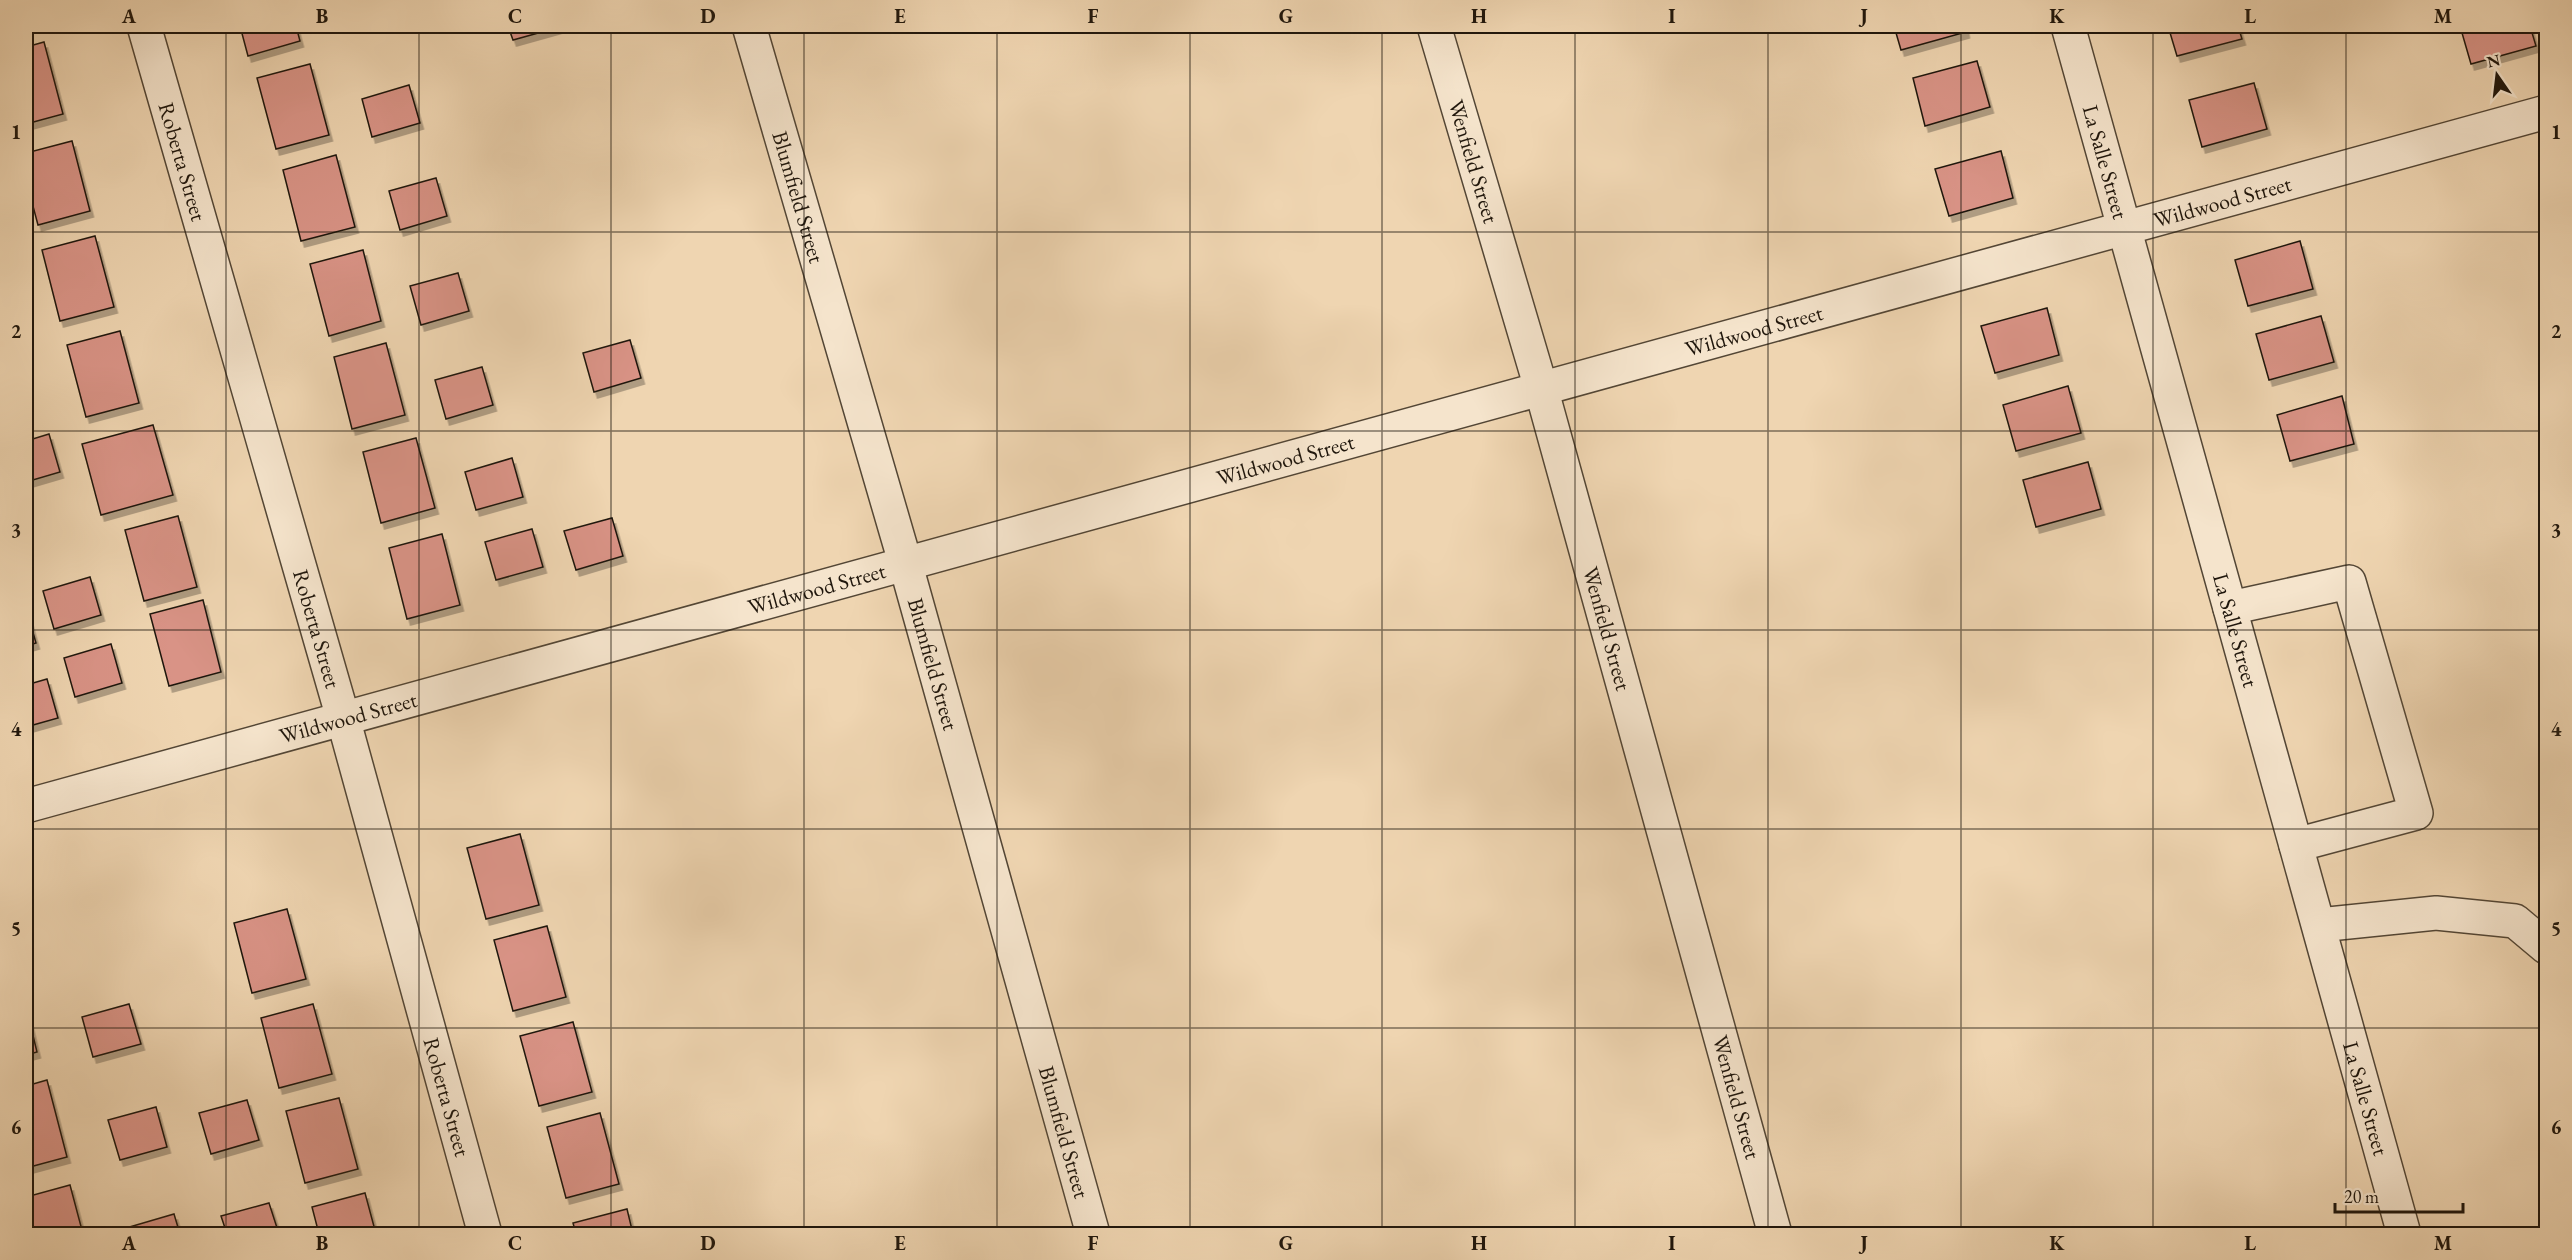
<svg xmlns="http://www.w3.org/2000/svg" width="2572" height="1260" font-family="'EB Garamond',serif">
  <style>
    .building { fill: #d99386; stroke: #1f160c; stroke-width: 1.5; filter: url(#shadow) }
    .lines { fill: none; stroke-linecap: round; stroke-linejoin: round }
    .minor-casing { stroke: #534635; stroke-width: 36 }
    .minor { stroke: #f5e4cc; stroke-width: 33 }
    .grid { fill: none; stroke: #1f160c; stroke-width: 1.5; stroke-opacity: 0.55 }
    .labels { text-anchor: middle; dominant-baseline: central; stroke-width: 6; stroke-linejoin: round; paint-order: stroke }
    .street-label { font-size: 22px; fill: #1f160c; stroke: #f5e4cc }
    .neatline { fill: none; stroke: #1f160c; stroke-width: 2 }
    .grid-label { font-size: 20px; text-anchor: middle; font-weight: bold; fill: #1f160c }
  </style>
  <defs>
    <filter id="shadow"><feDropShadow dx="3.5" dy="6" stdDeviation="0" flood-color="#0004"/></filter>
  </defs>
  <rect width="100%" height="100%" fill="#efd5b1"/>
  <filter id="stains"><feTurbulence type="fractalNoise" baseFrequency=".00333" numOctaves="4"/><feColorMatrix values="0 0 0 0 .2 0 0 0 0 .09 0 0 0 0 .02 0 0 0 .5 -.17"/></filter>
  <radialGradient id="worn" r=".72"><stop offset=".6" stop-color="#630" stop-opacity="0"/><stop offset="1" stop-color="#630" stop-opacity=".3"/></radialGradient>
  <g class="building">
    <path d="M240,26H296L300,41L248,56Z"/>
    <path d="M508,26H560V27L513,40Z"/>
    <path d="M1894,26H1965L1966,32L1901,50Z"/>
    <path d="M2168,26H2238L2242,39L2177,56Z"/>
    <path d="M2460,26H2530L2536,46L2471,64Z"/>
    <path d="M44,42L63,114L26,124V47Z"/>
    <path d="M1977,61L1990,107L1925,126L1913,78Z"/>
    <path d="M310,64L329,135L276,149L257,78Z"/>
    <path d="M2254,83L2267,129L2202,147L2189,100Z"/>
    <path d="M409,85L420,123L372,137L362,99Z"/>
    <path d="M72,141L90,211L38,225L26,180V153Z"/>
    <path d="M2001,151L2013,198L1949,216L1935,169Z"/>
    <path d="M336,155L355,227L301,241L283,170Z"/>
    <path d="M436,178L447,216L400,230L389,191Z"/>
    <path d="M95,236L114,307L60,321L42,250Z"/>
    <path d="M2300,241L2313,289L2248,306L2235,260Z"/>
    <path d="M363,250L381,321L329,336L310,264Z"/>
    <path d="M458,273L469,311L421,325L410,286Z"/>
    <path d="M2047,308L2059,355L1995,373L1981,326Z"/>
    <path d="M2321,316L2334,362L2269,380L2256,334Z"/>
    <path d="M120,331L139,403L86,417L67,345Z"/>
    <path d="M630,340L641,378L594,392L583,353Z"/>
    <path d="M386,343L405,415L352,429L334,357Z"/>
    <path d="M482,367L493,405L446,419L435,380Z"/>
    <path d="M2068,386L2081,433L2016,451L2003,405Z"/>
    <path d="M2342,396L2354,444L2290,461L2277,415Z"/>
    <path d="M153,425L173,495L101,515L82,444Z"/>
    <path d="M49,434L60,472L26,482V441Z"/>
    <path d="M416,438L435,508L381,523L363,452Z"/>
    <path d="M512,458L523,497L476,510L465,472Z"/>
    <path d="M2088,462L2101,509L2036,527L2023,480Z"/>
    <path d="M178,516L197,587L144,601L125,530Z"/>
    <path d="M612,518L623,556L576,570L564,531Z"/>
    <path d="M532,529L543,567L496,580L485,542Z"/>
    <path d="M442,534L460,605L407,619L389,548Z"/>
    <path d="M90,577L101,615L54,629L43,591Z"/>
    <path d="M203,600L221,672L169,686L150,614Z"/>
    <path d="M26,608L36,643L26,646Z"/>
    <path d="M111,644L122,683L75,697L64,658Z"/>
    <path d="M47,679L58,718L26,727V685Z"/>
    <path d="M520,834L539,905L486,919L467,848Z"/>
    <path d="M287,909L306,979L252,993L234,923Z"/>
    <path d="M547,926L566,997L513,1011L494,940Z"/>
    <path d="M129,1004L141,1044L93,1057L82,1017Z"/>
    <path d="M313,1004L332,1074L279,1088L261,1018Z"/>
    <path d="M26,1007L37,1052L26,1055Z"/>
    <path d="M573,1022L592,1092L539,1106L520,1036Z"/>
    <path d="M47,1080L67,1157L26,1168V1086Z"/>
    <path d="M339,1098L358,1169L305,1183L286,1111Z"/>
    <path d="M247,1100L259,1140L211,1154L199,1113Z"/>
    <path d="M156,1107L167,1147L120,1160L108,1120Z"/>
    <path d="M600,1113L619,1184L566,1198L547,1127Z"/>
    <path d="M70,1185L83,1234H26V1197Z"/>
    <path d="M365,1193L376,1234H319L312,1207Z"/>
    <path d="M269,1203L279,1234H227L221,1216Z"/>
    <path d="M627,1209L633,1234H576L573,1223Z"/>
    <path d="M174,1214L180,1234H128L126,1228Z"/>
  </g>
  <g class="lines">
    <g class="minor-casing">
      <g id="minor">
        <path id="s1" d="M144,26L343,718L485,1234"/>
        <path id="s2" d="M749,26L905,562L1093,1234"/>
        <path id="s3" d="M1434,26L1541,388L1775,1234"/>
        <path id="s4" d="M2068,26L2404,1234"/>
        <path d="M2230,608L2349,582L2416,813L2296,845"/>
        <path id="s5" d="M26,806L2546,112"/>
        <path d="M2319,925L2436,913L2515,921L2546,947"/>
      </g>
    </g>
    <use href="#minor" class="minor"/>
  </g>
  <path class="grid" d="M226,26V1234M419,26V1234M611,26V1234M804,26V1234M997,26V1234M1190,26V1234M1382,26V1234M1575,26V1234M1768,26V1234M1961,26V1234M2153,26V1234M2346,26V1234M26,232H2546M26,431H2546M26,630H2546M26,829H2546M26,1028H2546"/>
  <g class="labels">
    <g class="street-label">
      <text stroke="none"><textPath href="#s1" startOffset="141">Roberta Street</textPath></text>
      <text stroke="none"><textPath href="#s3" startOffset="141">Wenfield Street</textPath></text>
      <text stroke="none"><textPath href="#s4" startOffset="141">La Salle Street</textPath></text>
      <text stroke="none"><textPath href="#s2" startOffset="178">Blumfield Street</textPath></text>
      <text stroke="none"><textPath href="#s5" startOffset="2278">Wildwood Street</textPath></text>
      <text stroke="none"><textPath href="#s5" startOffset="1792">Wildwood Street</textPath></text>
      <text stroke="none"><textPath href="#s5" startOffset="1306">Wildwood Street</textPath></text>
      <text stroke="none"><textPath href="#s5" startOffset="820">Wildwood Street</textPath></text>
      <text stroke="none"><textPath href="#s1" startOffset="627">Roberta Street</textPath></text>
      <text stroke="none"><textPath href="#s3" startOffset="627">Wenfield Street</textPath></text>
      <text stroke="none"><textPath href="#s4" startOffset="627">La Salle Street</textPath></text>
      <text stroke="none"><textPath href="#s2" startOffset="664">Blumfield Street</textPath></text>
      <text stroke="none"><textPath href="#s5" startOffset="334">Wildwood Street</textPath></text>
      <text stroke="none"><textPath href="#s1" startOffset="1113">Roberta Street</textPath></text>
      <text stroke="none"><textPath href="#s3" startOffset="1113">Wenfield Street</textPath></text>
      <text stroke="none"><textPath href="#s4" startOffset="1113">La Salle Street</textPath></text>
      <text stroke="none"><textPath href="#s2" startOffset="1150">Blumfield Street</textPath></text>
    </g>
  </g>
  <rect width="2572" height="1260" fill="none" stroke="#efd5b1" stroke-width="66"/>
  <g transform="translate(2497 75) rotate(346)" stroke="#f5e4cc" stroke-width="4.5" paint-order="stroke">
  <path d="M0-4.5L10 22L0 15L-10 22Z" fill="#1f160c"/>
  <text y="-9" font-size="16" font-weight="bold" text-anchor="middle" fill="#1f160c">N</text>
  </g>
  <path d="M2335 1203v9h128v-9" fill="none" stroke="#1f160c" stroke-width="3"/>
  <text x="2344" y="1203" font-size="18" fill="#1f160c" stroke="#f5e4cc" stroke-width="4.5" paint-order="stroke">20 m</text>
  <rect x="33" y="33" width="2506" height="1194" class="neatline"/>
  <g class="grid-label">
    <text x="129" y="23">A</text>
    <text x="322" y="23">B</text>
    <text x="515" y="23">C</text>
    <text x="708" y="23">D</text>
    <text x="900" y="23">E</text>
    <text x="1093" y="23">F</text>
    <text x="1286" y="23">G</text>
    <text x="1479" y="23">H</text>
    <text x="1672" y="23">I</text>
    <text x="1864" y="23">J</text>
    <text x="2057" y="23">K</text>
    <text x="2250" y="23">L</text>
    <text x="2443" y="23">M</text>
    <text x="16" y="139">1</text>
    <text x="2556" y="139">1</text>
    <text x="16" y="338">2</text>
    <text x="2556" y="338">2</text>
    <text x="16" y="537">3</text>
    <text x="2556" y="537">3</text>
    <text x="16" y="736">4</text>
    <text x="2556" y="736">4</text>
    <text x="16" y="935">5</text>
    <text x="2556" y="935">5</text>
    <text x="16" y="1134">6</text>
    <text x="2556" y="1134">6</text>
    <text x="129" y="1250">A</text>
    <text x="322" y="1250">B</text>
    <text x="515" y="1250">C</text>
    <text x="708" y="1250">D</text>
    <text x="900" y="1250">E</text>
    <text x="1093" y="1250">F</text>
    <text x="1286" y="1250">G</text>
    <text x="1479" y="1250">H</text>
    <text x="1672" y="1250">I</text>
    <text x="1864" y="1250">J</text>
    <text x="2057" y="1250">K</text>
    <text x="2250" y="1250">L</text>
    <text x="2443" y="1250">M</text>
  </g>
  <rect width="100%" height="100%" filter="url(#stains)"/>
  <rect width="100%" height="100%" fill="url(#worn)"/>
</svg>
